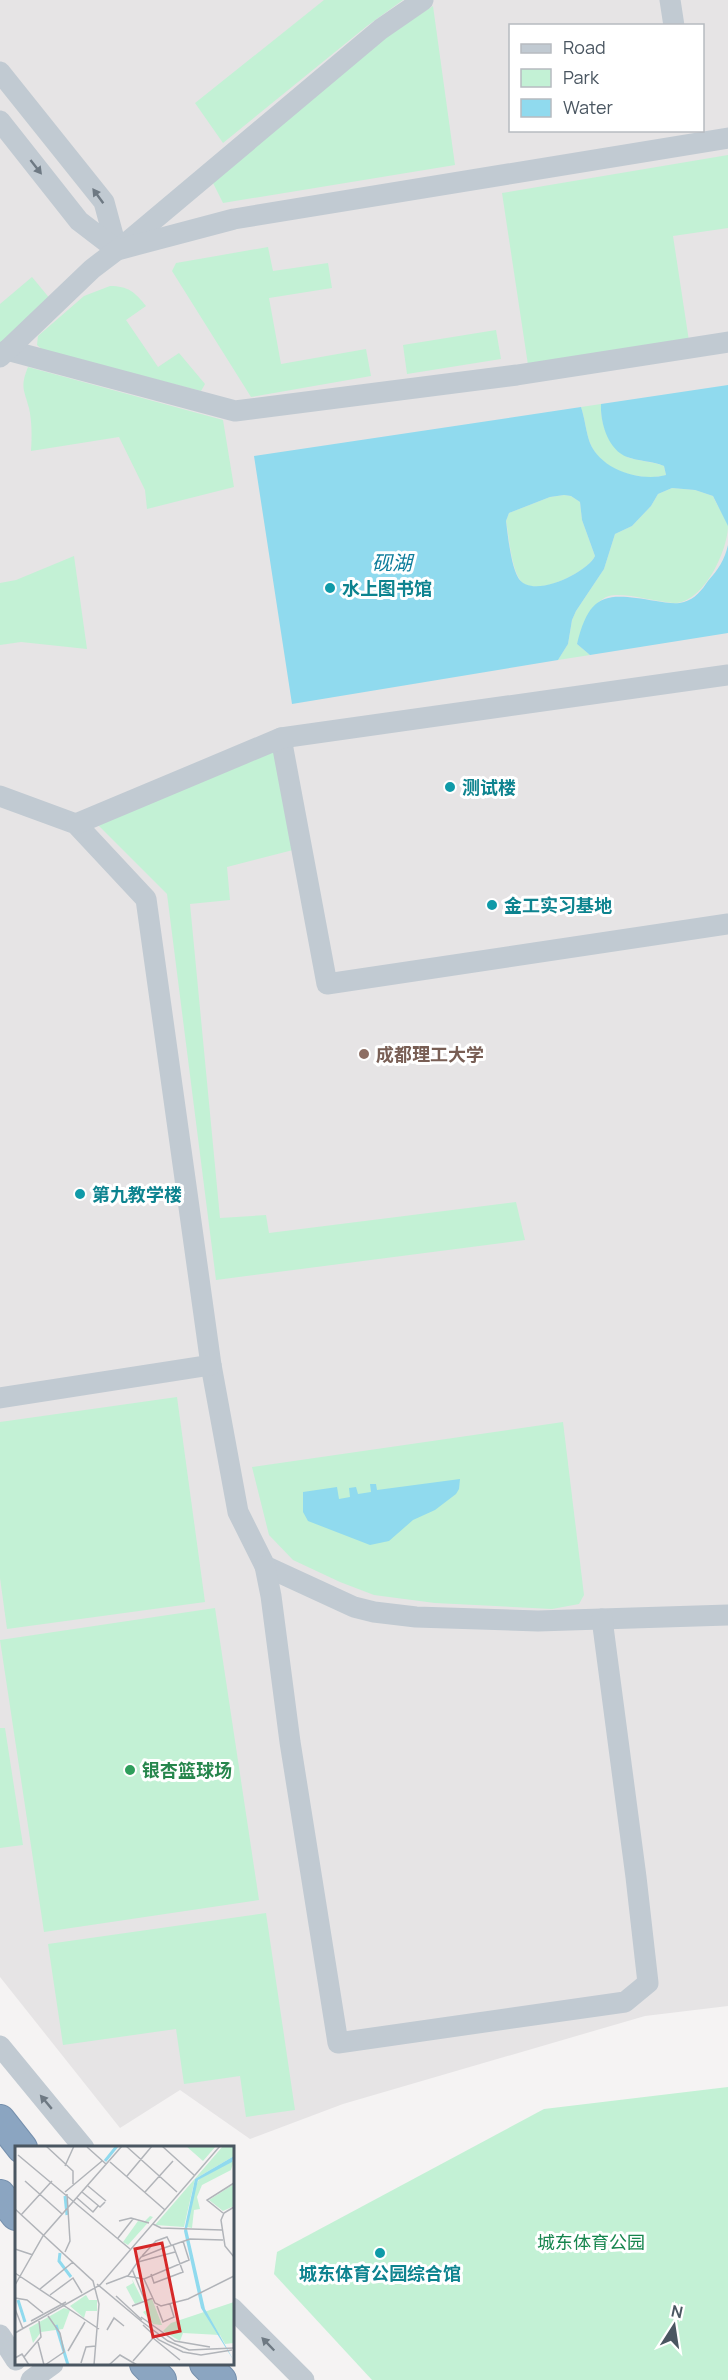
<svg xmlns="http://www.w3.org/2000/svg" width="728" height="2380" font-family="Manrope,'Noto Sans SC',sans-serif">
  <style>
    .education { fill: #e6e4e5; fill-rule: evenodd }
    .green { fill: #c3f1d5 }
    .water { fill: #90daee; fill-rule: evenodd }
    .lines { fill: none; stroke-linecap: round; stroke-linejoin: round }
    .highway-casing { stroke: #7690ad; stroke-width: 32 }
    .minor { stroke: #c1cad2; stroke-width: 21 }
    .highway { stroke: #8ba5c1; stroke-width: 30 }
    .oneway { fill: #6e7983 }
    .culture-dot { fill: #0f9aa8; stroke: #fff; stroke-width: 2 }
    .education-dot { fill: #8d6e63; stroke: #fff; stroke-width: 2 }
    .leisure-dot { fill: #2e9e5b; stroke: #fff; stroke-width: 2 }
    .labels { text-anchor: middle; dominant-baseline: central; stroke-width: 6; stroke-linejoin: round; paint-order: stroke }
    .culture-label { font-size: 18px; font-weight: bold; fill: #0d838f; stroke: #fff; text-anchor: start }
    .education-label { font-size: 18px; font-weight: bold; fill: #785e54; stroke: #fff; text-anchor: start }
    .leisure-label { font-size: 18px; font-weight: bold; fill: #27864d; stroke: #fff; text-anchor: start }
    .park-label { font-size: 18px; fill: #17864f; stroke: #fff }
    .water-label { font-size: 20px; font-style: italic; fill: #0c7c9b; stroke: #fff }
    .inset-river { fill: none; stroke: #90daee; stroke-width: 3 }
    .inset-road { fill: none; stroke: #b1b4b9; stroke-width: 1.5 }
    .view { fill: #d62828; fill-opacity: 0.15; stroke: #d62828; stroke-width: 3 }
    .inset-edge { fill: none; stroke: #4a5661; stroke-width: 3 }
  </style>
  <rect width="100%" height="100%" fill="#f5f3f3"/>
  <path class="education" d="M0,0H728V2006L645,2016L343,2104L250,2139L180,2090L120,2128L0,1977ZM510,26H702V130H510Z"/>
  <g class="green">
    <path d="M324,0H403L367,26L223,143L195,103Z"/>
    <path d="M433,6L455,165L223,203L213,183L384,37Z"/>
    <path d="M728,155V228L673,236L689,341L528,365L502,193Z"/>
    <path d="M268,247L273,271L328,263L332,288L269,298L281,364L366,349L371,376L251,397L172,271L176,263Z"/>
    <path d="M32,277L51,300L0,343V304Z"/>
    <path d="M110,286C128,286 135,292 146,306L126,320L158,367L179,353L205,384L201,391L44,351L37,345L38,336L84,296Z"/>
    <path d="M496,330L501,359L407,374L403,345Z"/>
    <path d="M28,367L223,420L234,487L147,509L145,490L119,437L31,451C32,437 32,422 29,408C24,389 20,387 28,367Z"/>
    <path d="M601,404C600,424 609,446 627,457C633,460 655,462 664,466L666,475C641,482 601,471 590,443C586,432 585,419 581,407Z"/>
    <path d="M672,488L695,490L713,496C717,506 724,515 728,525C728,552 702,605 673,603C656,602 624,592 609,596C590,602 584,628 577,644L590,655L558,660L568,644L572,620L576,611L604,569L615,534L632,526L651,506L658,494Z"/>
    <path d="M564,495L571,496L580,502L582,520L595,556C587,573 533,599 520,580C511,567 509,536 506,521L509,513L550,497Z"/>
    <path d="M74,556L87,649L21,642L0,645V583L16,580Z"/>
    <path d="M276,750L293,850L227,867L230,900L190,904L220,1218L266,1215L269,1233L516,1202L525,1240L216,1280L167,894L98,825Z"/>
    <path d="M177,1397L205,1602L7,1629L0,1578V1422Z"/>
    <path d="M563,1422L584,1595L579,1604L552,1609L435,1603L374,1595L340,1582L293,1560L269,1535L252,1467Z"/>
    <path d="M215,1608L259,1900L44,1932L0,1640Z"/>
    <path d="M0,1728H5L23,1845L0,1848Z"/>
    <path d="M266,1913L295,2110L246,2117L240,2076L184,2084L176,2029L63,2045L48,1944Z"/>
    <path d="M728,2087V2380H372L274,2274L277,2252L544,2109Z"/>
  </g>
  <g class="water">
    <path d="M728,385V526L713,496L695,490L672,488L658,494L651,506L632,526L615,534L604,569L576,611L572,620L568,644L558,660L292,704L254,456L581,407C585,419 586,432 590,443C601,470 641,482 666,475L664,466C652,461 638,461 627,457C608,450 600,422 601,404ZM564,495L571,496L580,502L582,520L595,556C587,573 533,599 519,579C511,567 508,536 506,521L509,513L550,497Z"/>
    <path d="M728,545V633L590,655L577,644C590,591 607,593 656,601C665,602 675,605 684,602C695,599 702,590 708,581C718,570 725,559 728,545Z"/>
    <path d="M460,1479L459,1489L456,1494L435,1510L413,1520L389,1541L370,1545L308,1521L303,1512V1492L337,1487L339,1499L350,1497L349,1488L356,1487L358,1494L371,1492L370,1484H376L377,1490Z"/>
  </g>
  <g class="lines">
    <g class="highway-casing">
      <g id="highway">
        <path d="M0,2120L22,2148"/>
        <path d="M0,2195L16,2215"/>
        <path d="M145,2364L161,2380"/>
        <path d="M205,2364L221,2380"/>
      </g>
    </g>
    <g class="minor">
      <path d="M670,0L674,26"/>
      <path d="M0,72L104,202L117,250"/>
      <path d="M0,121L79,221L117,250"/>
      <path d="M125,244L381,29L423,0"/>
      <path d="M7,350L235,411L517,375L728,342"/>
      <path d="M0,357L92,269L117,250L234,219L728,138"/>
      <path d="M281,738L327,984L728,924"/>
      <path d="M0,796L76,824L146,899L211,1365L238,1512L265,1566L354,1607L374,1612L416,1617L538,1621L728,1615"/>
      <path d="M76,824L281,738L728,675"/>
      <path d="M0,1398L211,1365"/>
      <path d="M265,1566L271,1596L290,1742L338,2043L625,2002L648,1983L636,1877L602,1619"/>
      <path d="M0,2046L84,2148"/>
      <path d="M232,2308L304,2380"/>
      <path d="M0,2335L16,2360"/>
      <path d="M31,2380L53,2364"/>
    </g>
    <use href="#highway" class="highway"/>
  </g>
  <defs><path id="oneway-solid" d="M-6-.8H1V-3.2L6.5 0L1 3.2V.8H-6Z" transform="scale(1.5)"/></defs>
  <g class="oneway">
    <use href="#oneway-solid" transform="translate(36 167) rotate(52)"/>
    <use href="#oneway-solid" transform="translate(98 196) rotate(-126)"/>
    <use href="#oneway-solid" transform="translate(46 2102) rotate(-130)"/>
    <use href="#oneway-solid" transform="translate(268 2344) rotate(-134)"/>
  </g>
  <g class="culture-dot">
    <circle cx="330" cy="588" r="6"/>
    <circle cx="450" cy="787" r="6"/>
    <circle cx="492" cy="905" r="6"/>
    <circle cx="80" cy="1194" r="6"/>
    <circle cx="380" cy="2253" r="6"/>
  </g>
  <circle class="education-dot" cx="364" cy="1054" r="6"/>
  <circle class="leisure-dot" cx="130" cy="1770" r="6"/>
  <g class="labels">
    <g class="culture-label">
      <text x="342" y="588">水上图书馆</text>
      <text x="462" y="787">测试楼</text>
      <text x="504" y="905">金工实习基地</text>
      <text x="92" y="1194">第九教学楼</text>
      <text x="380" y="2273" text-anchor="middle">城东体育公园综合馆</text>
    </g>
    <g class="education-label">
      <text x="376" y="1054">成都理工大学</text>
    </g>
    <g class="leisure-label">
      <text x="142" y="1770">银杏篮球场</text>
    </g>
    <g class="park-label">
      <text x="591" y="2242">城东体育公园</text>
    </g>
    <g class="water-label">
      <text x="392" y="562">砚湖</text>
    </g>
  </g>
  <g transform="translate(15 2146)">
    <rect width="219" height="219" fill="#f5f3f3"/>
    <path d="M171,0H201L188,15ZM208,0H219V10L180,33L169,81L140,79ZM219,14L216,24L187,39L182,51L185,63L179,64L177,82L172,81L176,52L184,33ZM219,38V60L208,65L194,54ZM135,70L138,71L113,99L108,96L123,75L129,76ZM117,133L128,155L120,158L111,141L118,137ZM71,149L74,154H82V165H71L69,172L55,160ZM137,153L147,179H145L138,178L128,166L133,163L130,156ZM219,156V197L210,198L205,189L168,187L165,195L148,185L156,177ZM49,162L55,164L48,183L26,186L18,197L14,182Z" fill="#c3f1d5"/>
    <path d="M219,10L217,16L183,34L172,83L190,163L219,215L186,162L169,85L180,33Z" fill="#90daee"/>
    <path class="inset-river" d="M90,15L102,0M50,50L52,69M45,107L44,115L56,131M3,154L10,176M41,179L53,219"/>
    <path class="inset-road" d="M31,0L58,25V38M111,0L162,46M147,0L179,29M72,1L91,18M3,9L115,103M95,16L150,64M50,20L59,0M112,30L137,0M10,35L47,68M73,40L91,55M50,46L87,15M67,46L85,61L90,56M130,46L158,15M62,52L78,66L83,60M219,61L209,67L206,74L210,100L219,111M0,63L78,135L84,158L79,219M208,67L192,54L219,37M6,69L37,35M104,75L116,72L134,77M138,78L146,82L207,84M103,92L118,73M0,103L18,109M50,106L55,95L52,48M127,110L141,95L152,91L156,99M123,116L160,106M117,123L130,155M0,127L84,183M136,128L139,137L168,126L158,99M113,130L126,111L146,103L175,93L208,94M129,133L140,157L146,160L173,153L219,130M82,138L126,175M91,138L112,130L129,133L174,114L168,95M0,139L28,90L107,0M25,143L58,116M35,149L58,132L67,147M101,150L127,174M0,152L12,154L28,167M117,160L138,152M142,160L148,176L159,171L155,158M0,163L8,183M126,171L160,195L195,201M16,175L51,156M126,175L153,195L174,204L219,202M128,179L144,194L168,206L186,209L217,204M92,184L99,172L109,180M0,187L85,139L205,0M138,192L165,214M23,196L29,219M53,205L70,176M9,211L26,191L24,175M0,212L7,208L14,219M118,215L138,192M66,217L71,201L81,200M30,219L49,206L45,187L33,170M94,219L105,209L122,219"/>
    <path class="view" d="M147,97L165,185L138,191L120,103Z"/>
    <rect width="219" height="219" class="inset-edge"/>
  </g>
  <rect x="509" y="24" width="195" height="108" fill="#ffffff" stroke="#b7bbc0" stroke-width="1.5"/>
  <rect x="521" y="44" width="30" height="9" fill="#c1cad2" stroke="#b7bbc0" stroke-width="1.5"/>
  <text x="563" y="54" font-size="18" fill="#4a5661">Road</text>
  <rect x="521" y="69" width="30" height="18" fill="#c3f1d5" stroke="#b7bbc0" stroke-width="1.5"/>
  <text x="563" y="84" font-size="18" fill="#4a5661">Park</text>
  <rect x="521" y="99" width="30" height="18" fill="#90daee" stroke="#b7bbc0" stroke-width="1.5"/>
  <text x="563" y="114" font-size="18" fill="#4a5661">Water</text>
  <g transform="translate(674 2326) rotate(12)" stroke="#ffffff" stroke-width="4.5" paint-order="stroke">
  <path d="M0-4.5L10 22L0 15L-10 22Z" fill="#4a5661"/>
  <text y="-9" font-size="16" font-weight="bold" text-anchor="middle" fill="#4a5661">N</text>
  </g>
</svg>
